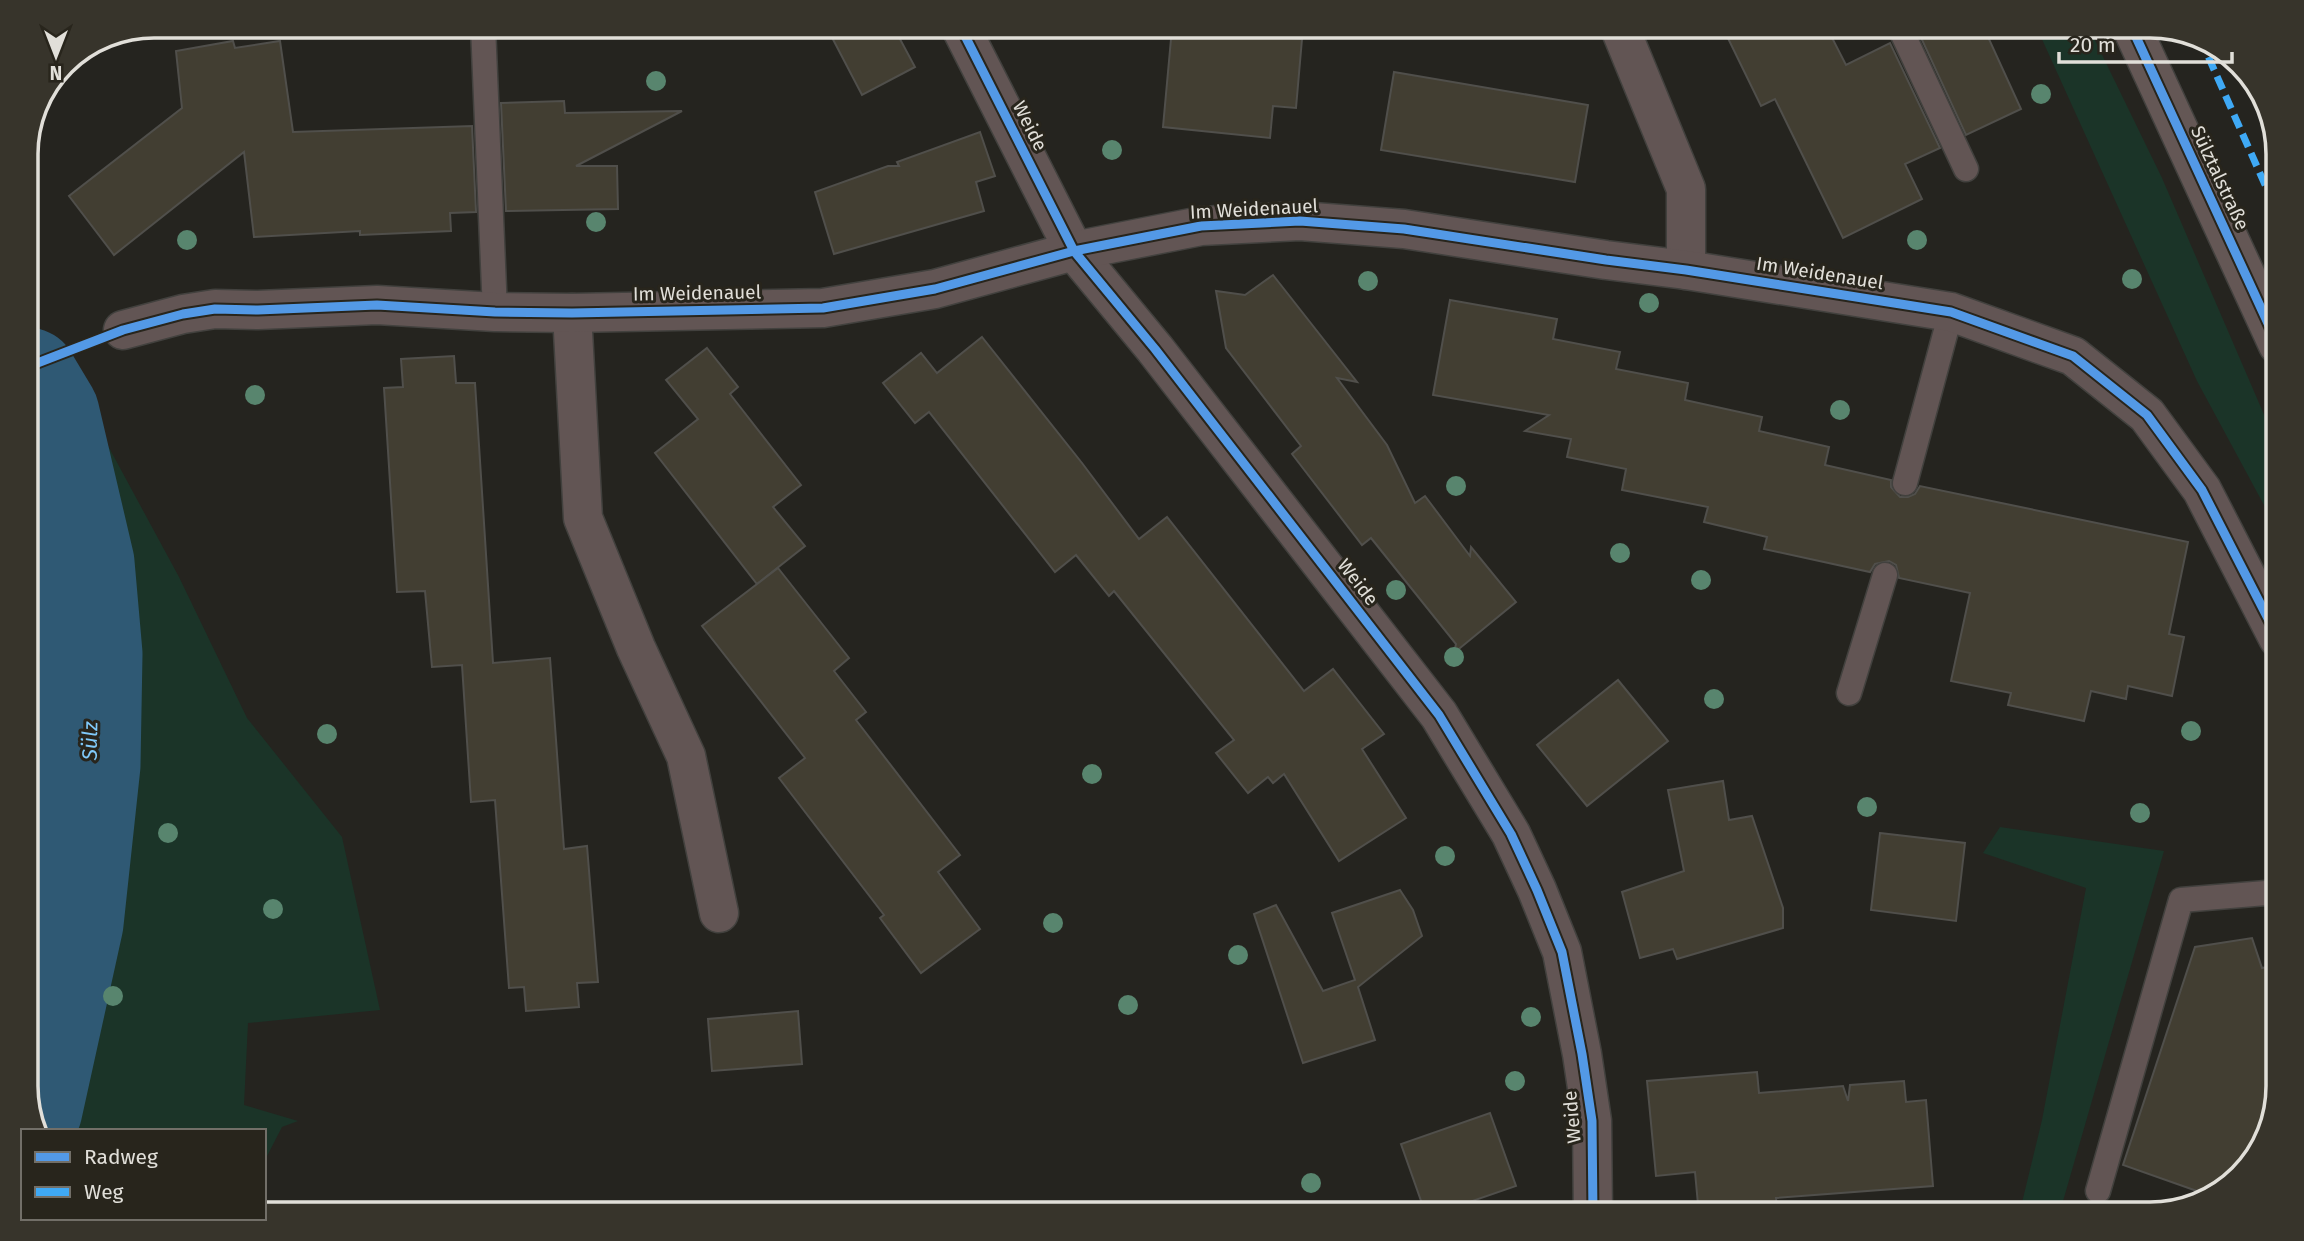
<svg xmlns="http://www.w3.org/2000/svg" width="2304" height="1241" font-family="'Fira Sans',sans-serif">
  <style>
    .green { fill: #1b3428 }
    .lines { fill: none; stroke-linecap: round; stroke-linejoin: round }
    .river { stroke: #2f5974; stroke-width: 103 }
    .building { fill: #423e32; stroke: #504f4b; stroke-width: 2 }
    .lane-casing { stroke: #42413e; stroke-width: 27 }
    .street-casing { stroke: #42413e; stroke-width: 41 }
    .secondary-casing { stroke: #42413e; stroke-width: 41 }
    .lane { stroke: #625554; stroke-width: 24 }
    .street { stroke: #625554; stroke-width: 38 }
    .secondary { stroke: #645755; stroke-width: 38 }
    .quiet { stroke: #3fa9f5; stroke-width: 7; stroke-dasharray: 14 7; stroke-linecap: butt }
    .cycleway-casing { stroke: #28251c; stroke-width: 13 }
    .cycleway { stroke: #5399e6; stroke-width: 9 }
    .tree { fill: #58856e }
    .labels { text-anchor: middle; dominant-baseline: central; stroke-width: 6; stroke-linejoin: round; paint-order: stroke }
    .street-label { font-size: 19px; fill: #e1dfd9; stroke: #28251c }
    .water-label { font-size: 21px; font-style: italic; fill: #80cafa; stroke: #28251c }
    .rim { fill: none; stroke: #e1dfd9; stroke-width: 3.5 }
  </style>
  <rect width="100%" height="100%" fill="#25241f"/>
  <g class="green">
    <path d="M2036,26H2088L2162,178L2278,447V531L2197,381Z"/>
    <path d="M2236,66L2256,84L2277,147V154Z"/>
    <path d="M100,431L179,577L247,718L342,837L380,1010L248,1023L244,1105L298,1121L282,1127L264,1162V1131H66L110,913L134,674L77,464Z"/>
    <path d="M35,514L45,651L27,882V523Z"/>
    <path d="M2000,827L2164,851L2059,1215H2019L2042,1120L2086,888L1983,853Z"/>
  </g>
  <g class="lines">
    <path class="river" d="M27,379L48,414L83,563L91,654L89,765L72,923L31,1109"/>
  </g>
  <g class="building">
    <path d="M826,26H893L915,67L862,95Z"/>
    <path d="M1722,26H1826L1846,65L1890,43L1940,148L1905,164L1922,199L1843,238L1775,99L1761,106Z"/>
    <path d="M1924,26H1983L2021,109L1966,135L1917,29Z"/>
    <path d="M1172,28L1302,39L1296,108L1273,106L1270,138L1163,127Z"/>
    <path d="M233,41L235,48L280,41L293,132L472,126L476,212L450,213L451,231L360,235V231L254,237L244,152L114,255L69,196L182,108L176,51Z"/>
    <path d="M1394,72L1588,105L1575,182L1381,150Z"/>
    <path d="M564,101L565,113L682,111L576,166H617L618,209L506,211L501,103Z"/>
    <path d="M980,132L995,176L976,182L984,211L834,254L815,192L888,166H899L897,162Z"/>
    <path d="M1273,275L1357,382L1337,378L1387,445L1415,503L1425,496L1470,556L1471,547L1516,602L1454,653L1456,644L1371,538L1362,545L1292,454L1301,446L1226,348L1216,291L1245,295Z"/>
    <path d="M1450,300L1557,319L1553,339L1620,352L1616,369L1688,383L1685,400L1762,417L1759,431L1829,447L1825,465L1891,480V487L1900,497H1908L1915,494L1920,486L2188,542L2169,634L2184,637L2172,696L2128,686L2126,699L2091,691L2084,721L2008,705L2011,693L1951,681L1970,593L1899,578L1896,565L1889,561L1875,564L1870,572L1764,549L1767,537L1704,522L1708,507L1622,490L1626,469L1567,457L1571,439L1525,431L1549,415L1433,395Z"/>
    <path d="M982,337L1082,463L1139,539L1167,517L1304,691L1333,669L1384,734L1362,749L1406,818L1339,861L1284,774L1273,783L1268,777L1248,793L1216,753L1234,740L1114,591L1109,596L1076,555L1055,572L929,412L915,423L883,383L921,353L937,373Z"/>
    <path d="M707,348L738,387L730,394L801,485L773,507L805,546L757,584L655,453L698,419L666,380Z"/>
    <path d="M454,356L456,383H475L493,663L550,658L564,849L587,846L598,982L577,983L579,1007L526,1011L524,987L509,988L495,800L471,802L462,665L432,667L425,591L397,592L384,388L403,387L401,359Z"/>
    <path d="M778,568L849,658L834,671L866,712L856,720L960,855L938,872L980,929L921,973L880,918L884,915L779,778L805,758L702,626Z"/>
    <path d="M1618,680L1668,741L1587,806L1537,745Z"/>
    <path d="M1723,781L1729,820L1752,816L1783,908V928L1677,959L1673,949L1640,958L1622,892L1684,871L1668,790Z"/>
    <path d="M1880,833L1965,843L1956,921L1871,910Z"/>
    <path d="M1400,890L1413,910L1422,936L1358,987L1375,1040L1303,1063L1254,914L1276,905L1323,991L1355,980L1332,913Z"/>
    <path d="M2252,938L2262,968L2278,965V1086L2264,1143L2214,1197L2123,1165L2195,947Z"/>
    <path d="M798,1011L802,1064L712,1071L708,1019Z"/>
    <path d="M1757,1072L1759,1093L1843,1086L1848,1101L1850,1085L1904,1081L1906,1102L1926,1100L1933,1186L1776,1198L1778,1215H1699L1695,1172L1656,1176L1647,1081Z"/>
    <path d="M1490,1113L1516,1186L1432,1215H1426L1401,1144Z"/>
  </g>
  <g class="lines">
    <g class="lane-casing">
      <g id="lane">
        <path d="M483,26L495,312"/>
        <path d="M1899,26L1966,169"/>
        <path d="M1905,483L1951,312"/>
        <path d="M1849,693L1885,575"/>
        <path d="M2098,1191L2181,900L2278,892"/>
      </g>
    </g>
    <g class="street-casing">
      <g id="street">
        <path d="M960,26L1074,251L1155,349L1439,715L1511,834L1537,890L1562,952L1582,1054L1592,1121L1593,1215"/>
        <path d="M1619,26L1686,189V270"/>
        <path d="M572,313L583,518L636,648L686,756L719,913"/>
        <path d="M123,330L183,314L215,309L258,310L377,305L495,312L572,313L823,308L935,289L1074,251L1201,226L1300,221L1404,229L1606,260L1686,270L1951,312L2073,356L2147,415L2202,490L2278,638"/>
      </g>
    </g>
    <g class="secondary-casing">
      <path id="secondary" d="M2131,26L2278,345"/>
    </g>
    <use href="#lane" class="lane"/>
    <use href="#street" class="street"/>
    <use href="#secondary" class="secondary"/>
    <path class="quiet" d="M2200,38L2278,214"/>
    <g class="cycleway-casing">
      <g id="cycleway">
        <path d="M960,26L1074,251L1155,349L1439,715L1511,834L1537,890L1562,952L1582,1054L1592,1121L1593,1215"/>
        <path d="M2131,26L2278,345"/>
        <path d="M27,367L123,330L183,314L215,309L258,310L377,305L495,312L572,313L823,308L935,289L1074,251L1201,226L1300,221L1404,229L1606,260L1686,270L1951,312L2073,356L2147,415L2202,490L2278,638"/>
      </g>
    </g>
    <use href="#cycleway" class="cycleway"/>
  </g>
  <g class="tree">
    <circle cx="656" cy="81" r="10"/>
    <circle cx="2041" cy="94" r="10"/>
    <circle cx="1112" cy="150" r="10"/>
    <circle cx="596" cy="222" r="10"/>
    <circle cx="187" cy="240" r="10"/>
    <circle cx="1917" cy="240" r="10"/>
    <circle cx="2132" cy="279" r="10"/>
    <circle cx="1368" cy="281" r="10"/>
    <circle cx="1649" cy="303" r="10"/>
    <circle cx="255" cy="395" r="10"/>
    <circle cx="1840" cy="410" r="10"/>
    <circle cx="1456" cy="486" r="10"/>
    <circle cx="1620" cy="553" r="10"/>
    <circle cx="1701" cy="580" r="10"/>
    <circle cx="1396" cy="590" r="10"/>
    <circle cx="1454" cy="657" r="10"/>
    <circle cx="1714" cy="699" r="10"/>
    <circle cx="2191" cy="731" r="10"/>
    <circle cx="327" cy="734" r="10"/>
    <circle cx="1092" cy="774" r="10"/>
    <circle cx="1867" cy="807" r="10"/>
    <circle cx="2140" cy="813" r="10"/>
    <circle cx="168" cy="833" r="10"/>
    <circle cx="1445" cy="856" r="10"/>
    <circle cx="273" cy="909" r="10"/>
    <circle cx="1053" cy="923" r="10"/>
    <circle cx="1238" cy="955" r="10"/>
    <circle cx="113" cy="996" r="10"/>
    <circle cx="1128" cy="1005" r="10"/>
    <circle cx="1531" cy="1017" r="10"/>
    <circle cx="1515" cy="1081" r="10"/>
    <circle cx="1311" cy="1183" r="10"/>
  </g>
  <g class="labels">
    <g class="street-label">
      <text transform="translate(1030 126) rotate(63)">Weide</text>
      <text transform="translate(2220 178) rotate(65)">Sülztalstraße</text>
      <text transform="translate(1254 209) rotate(-3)">Im Weidenauel</text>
      <text transform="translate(1820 273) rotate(9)">Im Weidenauel</text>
      <text transform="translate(697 293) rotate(-1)">Im Weidenauel</text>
      <text transform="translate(1358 582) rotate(52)">Weide</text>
      <text transform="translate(1572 1117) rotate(-95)">Weide</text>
    </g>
    <g class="water-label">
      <text transform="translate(90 741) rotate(-89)">Sülz</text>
    </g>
  </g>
  <path d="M0 0H2304V1241H0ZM154 38H2150A116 116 0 0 1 2266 154V1086A116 116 0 0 1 2150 1202H154A116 116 0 0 1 38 1086V154A116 116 0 0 1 154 38Z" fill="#37342b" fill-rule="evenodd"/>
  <path class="rim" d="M154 38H2150A116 116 0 0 1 2266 154V1086A116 116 0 0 1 2150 1202H154A116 116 0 0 1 38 1086V154A116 116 0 0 1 154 38Z"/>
  <rect x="21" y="1129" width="245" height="91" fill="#28251c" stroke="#726f68" stroke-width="2"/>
  <rect x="35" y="1152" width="35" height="10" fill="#5399e6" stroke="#726f68" stroke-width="2"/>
  <text x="84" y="1164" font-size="21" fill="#e1dfd9">Radweg</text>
  <rect x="35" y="1187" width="35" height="10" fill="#3fa9f5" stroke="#726f68" stroke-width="2"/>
  <text x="84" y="1199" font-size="21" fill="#e1dfd9">Weg</text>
  <g transform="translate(56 56) rotate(180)" stroke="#28251c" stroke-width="5" paint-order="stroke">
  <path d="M0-5L12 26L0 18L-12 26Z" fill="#e1dfd9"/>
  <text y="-10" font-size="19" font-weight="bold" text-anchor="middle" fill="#e1dfd9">N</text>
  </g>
  <path d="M2059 52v10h173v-10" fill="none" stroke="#e1dfd9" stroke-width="3.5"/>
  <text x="2070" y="52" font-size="21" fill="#e1dfd9" stroke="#28251c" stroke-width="5" paint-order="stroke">20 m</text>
</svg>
